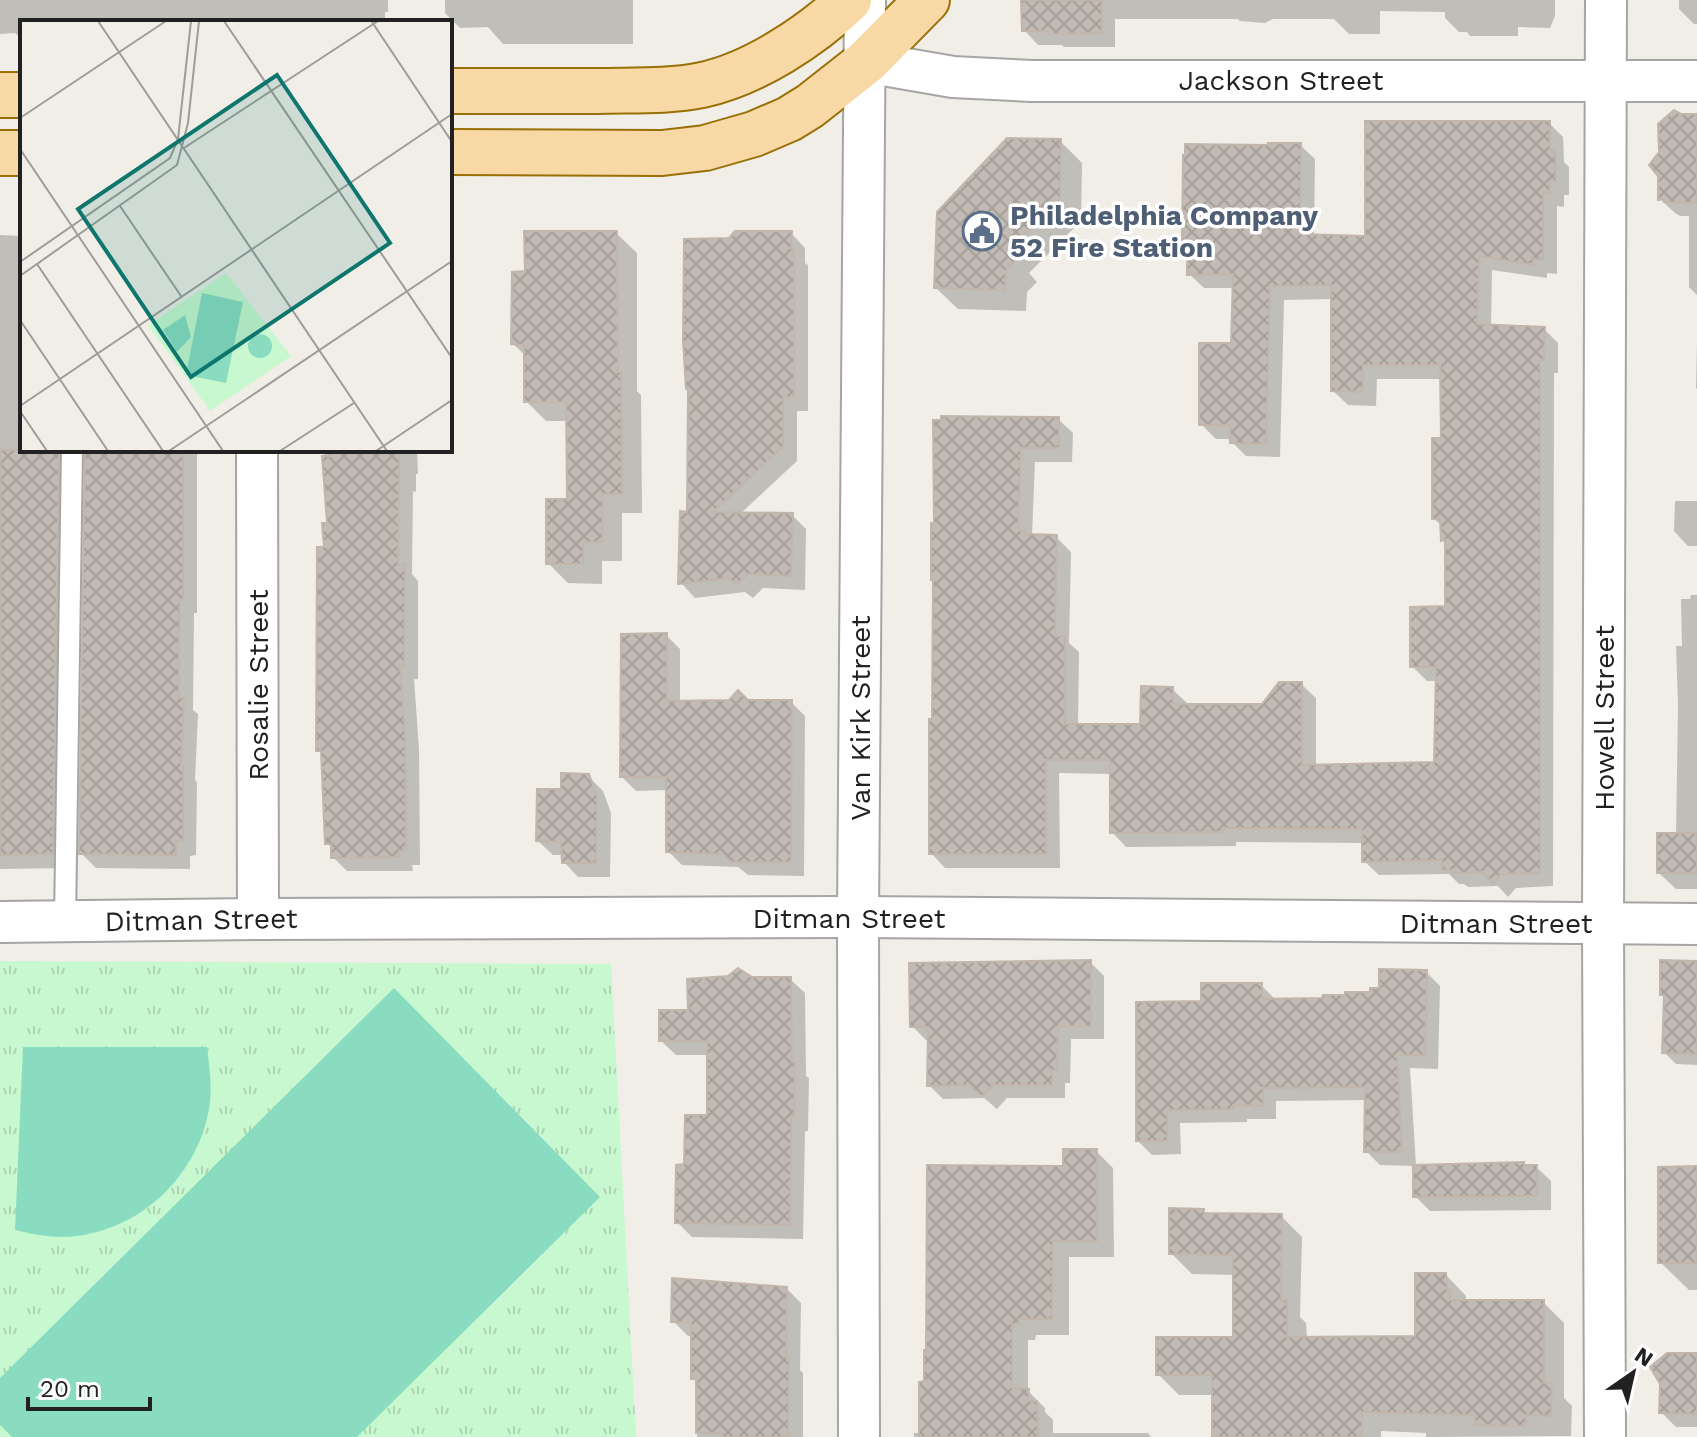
<svg xmlns="http://www.w3.org/2000/svg" width="1697" height="1437" font-family="'Work Sans',sans-serif">
  <style>
    .park { fill: url(#park-tufts) }
    .pitch { fill: #8adcc1 }
    .shadow { fill: #0003 }
    .building { fill: url(#building-cross-hatch); stroke: #c2b6ab; stroke-width: 2 }
    .lines { fill: none; stroke-linecap: round; stroke-linejoin: round }
    .lane-casing { stroke: #a5a5a5; stroke-width: 24 }
    .street-casing { stroke: #a5a5a5; stroke-width: 44 }
    .primary-casing { stroke: #987006; stroke-width: 48 }
    .lane { stroke: #fff; stroke-width: 20 }
    .street { stroke: #fff; stroke-width: 40 }
    .primary { stroke: #f8d9a6; stroke-width: 44 }
    .labels { text-anchor: middle; dominant-baseline: central; stroke-width: 7; stroke-linejoin: round; paint-order: stroke }
    .street-label { font-size: 28px; fill: #212121; stroke: #fff }
    .service-label { font-size: 28px; font-weight: bold; fill: #4e5e75; stroke: #fff; text-anchor: start }
    .inset-road { fill: none; stroke: #9e9c98; stroke-width: 2 }
    .view { fill: #0f766e; fill-opacity: 0.15; stroke: #0f766e; stroke-width: 4 }
    .inset-edge { fill: none; stroke: #212121; stroke-width: 4 }
  </style>
  <defs>
    <pattern id="park-tufts" width="24" height="20" patternUnits="userSpaceOnUse" patternTransform="scale(2)"><rect width="24" height="20" fill="#c8f8cf"/><path d="M3 7l-1-3M5 7V3M7 7l1-3M15 17l-1-3M17 17v-4M19 17l1-3" fill="none" stroke="#acd4b1"/></pattern>
    <pattern id="building-cross-hatch" width="8" height="8" patternUnits="userSpaceOnUse" patternTransform="scale(2)"><rect width="8" height="8" fill="#c2bbb5"/><path d="M0 0l8 8M0 8l8-8" fill="none" stroke="#a6a09b"/></pattern>
  </defs>
  <rect width="100%" height="100%" fill="#f1eee8"/>
  <path class="park" d="M0,961L611,964L636,1437H0Z"/>
  <g class="pitch">
    <path d="M394,988L600,1197L357,1437H12L0,1425V1378Z"/>
    <path d="M23,1047H207C209,1066 212,1084 210,1102C201,1175 138,1235 63,1237C47,1237 31,1234 15,1230Z"/>
  </g>
  <g class="shadow">
    <path d="M0,0H388V12H385V22H22V39L15,33L0,34Z"/>
    <path d="M445,0H633V44H503L488,27L460,28L445,13Z"/>
    <path d="M1025,0H1555V16L1550,28L1518,27V36H1470L1467,32H1459L1445,18V12L1380,11V34H1349L1334,19H1273L1265,23L1240,21L1238,19H1115V47H1064L1062,45H1038L1024,30Z"/>
    <path d="M1679,0H1697V24H1694L1679,9Z"/>
    <path d="M1680,116H1697V295L1689,287V216H1680L1675,213L1660,199Z"/>
    <path d="M1549,123L1563,137L1564,162L1569,167V195H1564V207L1557,206V274L1547,273V278L1492,270L1491,327L1544,329L1558,343V373H1554L1553,886L1516,888L1508,897L1498,886L1468,887L1464,884H1459L1449,874L1379,875L1364,861V843L1236,842V846L1126,847L1112,832V774L1059,773L1060,868H945L931,853L934,721L936,525L943,422L1058,419L1073,433L1072,462H1035L1032,536L1056,537L1071,552L1069,643L1079,652L1078,726H1142L1172,689L1187,703V706H1263L1301,684L1316,698V767L1436,764L1438,681H1427L1412,666L1447,608V544L1443,540L1442,526L1434,519L1443,441L1442,379H1377L1376,406L1348,405L1333,391V299L1284,300L1280,457L1246,456L1232,442V439H1216L1201,424L1233,345L1234,288H1204L1189,274V243L1184,239L1300,145L1315,159L1314,237L1367,238Z"/>
    <path d="M1060,141L1082,163L1081,221L1029,273L1037,282L1027,292L1026,311L958,309L936,288Z"/>
    <path d="M616,233L637,253V391L641,395L642,513H622V561H602V584L568,583L548,563L569,501L568,421H546L526,401V356L513,344L527,273Z"/>
    <path d="M791,233L805,248V263L808,265V411H797V461L740,514L792,515L806,529L805,590L763,588L753,598L745,592L695,598L681,583L730,240Z"/>
    <path d="M0,235L22,236V450H197V613H194L193,710L198,714L195,780L197,782L196,855L190,856V869L96,868L81,853L87,451L80,453L67,868L0,869Z"/>
    <path d="M1697,343V389L1696,388Z"/>
    <path d="M324,450H417L418,474H416V492L413,491L412,574L418,581V679H414L419,749L420,865H412L413,871H347L333,857V849L327,843L323,756L318,750L326,549L329,525Z"/>
    <path d="M1675,501H1697V546H1688L1674,531Z"/>
    <path d="M1691,595H1697V889H1676L1659,873L1676,835L1678,705L1676,646H1682L1681,599H1690Z"/>
    <path d="M666,635L680,649V703L791,702L805,716L804,876L748,875L738,867L682,865L668,851V790L636,791L622,777Z"/>
    <path d="M588,776L603,791L611,813L610,877H578L564,862L563,855H553L538,841L563,792Z"/>
    <path d="M1090,962L1104,976V1039H1071L1070,1083H1065V1098H1007L997,1109L984,1098L943,1099L929,1085L930,1040H926L912,1026Z"/>
    <path d="M1697,963V1065L1676,1064L1664,1052L1666,997L1662,994Z"/>
    <path d="M1426,972L1440,986L1438,1069L1410,1068L1416,1166L1536,1167L1551,1181V1210L1430,1211L1415,1196V1166L1380,1165L1366,1151L1367,1100L1276,1101V1119H1247V1122L1180,1123L1181,1154L1152,1155L1138,1141L1203,1003L1261,985L1275,999L1324,1000L1372,994Z"/>
    <path d="M751,979H790L805,993L806,1076L809,1078L808,1131H805L803,1239L692,1237L677,1222L685,1166L709,1117V1055H676L661,1041L690,1012Z"/>
    <path d="M1096,1151L1113,1168L1114,1257H1069V1335H1036L1035,1340H1028V1391L1045,1408V1412L1053,1420V1433H1148L1151,1437H914V1433H921L926,1383L1065,1168Z"/>
    <path d="M1697,1169V1290H1689L1660,1262Z"/>
    <path d="M1203,1211L1208,1215L1281,1216L1302,1237L1300,1317L1306,1323L1307,1339L1417,1338L1446,1275L1466,1296V1302H1543L1564,1323V1398L1572,1406L1571,1436L1426,1437V1433L1381,1431V1437H1214V1395H1179L1158,1374L1235,1339V1275L1192,1274L1171,1253Z"/>
    <path d="M786,1288L801,1303L800,1370L803,1373V1437H697L698,1383L693,1378V1336H688L673,1321Z"/>
    <path d="M1697,1355V1427H1676L1661,1412Z"/>
  </g>
  <g class="building">
    <path d="M1021,0H1102V33L1048,34L1049,31H1022Z"/>
    <path d="M1674,110L1681,114H1697V203L1664,202V199L1658,200V176L1649,165L1659,152L1658,124Z"/>
    <path d="M1365,121H1550V150H1555L1556,181H1550V193H1543V260L1533,259L1534,265L1479,256L1477,324L1545,327L1544,360H1540V873L1501,874L1493,884L1482,872L1451,873V870H1442V860L1362,862V829L1222,828V832L1110,833V760H1046V854H929V719H932L933,580H931V523H934L933,420H941V416L1059,417V448H1021L1018,531H1025L1026,534L1057,535L1055,636H1065V724H1140L1141,686L1173,687V704H1262L1279,682H1302V765L1434,762L1436,667H1410V607L1445,606V540L1441,541L1440,519H1432V438H1441L1440,365H1363V392L1331,391V285L1270,286L1266,444L1230,443V425H1199V343H1231L1233,274L1187,275V239L1182,240L1183,155L1185,154V144L1269,145L1268,143H1301L1300,234L1365,236Z"/>
    <path d="M1007,138L1061,139L1060,199L1009,250L1017,259L1006,270L1005,290L934,288L937,212Z"/>
    <path d="M524,231H617L618,372H621L622,494H603L602,542H583V564H546V499H567L566,402H524V345L511,344L512,272L525,271Z"/>
    <path d="M735,231H792L791,248L794,249V397H783V446L713,512L793,513L791,576L748,574L737,584L728,578L678,584L680,511L687,512L688,389H686L683,340L684,239L729,238Z"/>
    <path d="M0,450H59L53,854L0,855Z"/>
    <path d="M85,450H177V454H183V599H180L179,644V698H184L181,765L183,766V841L176,842V855L79,854Z"/>
    <path d="M329,450H399L398,564H405L404,666H400L405,733L406,827V851H399V857L331,858V844H325L321,751H316L317,547H324L322,523H327L322,456H329Z"/>
    <path d="M667,633V701L729,700L738,690L748,700H792L791,862H732L722,854L666,852V777H620L621,634Z"/>
    <path d="M561,773L589,774L597,797L596,863H562L561,842L536,841L537,789H561Z"/>
    <rect x="1657" y="833" width="40" height="40"/>
    <path d="M1091,960V1026H1058L1057,1070H1052V1085H993L982,1097L969,1085L927,1086L928,1027H910L909,963Z"/>
    <path d="M1660,960L1697,961V1054L1662,1053L1664,995H1660Z"/>
    <path d="M738,968L752,977H791L792,1062H795L794,1117H791L790,1225L675,1223L676,1165L684,1164L685,1115H707V1041H659V1010H688L687,979L728,976Z"/>
    <path d="M1379,969L1427,970L1425,1055H1397L1402,1152H1364L1365,1087L1263,1088V1106L1233,1105V1109L1167,1110V1141H1136V1002L1201,1001V983H1262V999L1322,998L1323,995H1345V992H1370V988H1379Z"/>
    <path d="M1063,1149H1097V1241H1053L1052,1319H1019V1324H1012V1388L1029,1389L1028,1401H1037L1038,1437H919V1382L924,1381V1350H926L927,1165L1063,1166Z"/>
    <path d="M1524,1162V1165H1537V1196L1413,1197V1165Z"/>
    <path d="M1697,1166V1263H1658V1167Z"/>
    <path d="M1169,1208L1204,1209V1213L1282,1214L1281,1300H1287V1337L1415,1336V1273H1446L1447,1290H1450V1300H1544V1383H1552L1551,1416L1526,1415V1426L1475,1425V1415L1362,1412V1437H1212V1375H1156V1337H1233V1255L1169,1254Z"/>
    <path d="M672,1278L787,1287L786,1357H789L788,1437H722V1433H696V1379H691V1322H671Z"/>
    <path d="M1667,1353H1697V1414L1659,1413L1660,1384L1650,1367Z"/>
  </g>
  <g class="lines">
    <g class="lane-casing">
      <path id="lane" d="M65,922L72,450"/>
    </g>
    <g class="street-casing">
      <g id="street">
        <path d="M866,62L953,77L1032,81H1697"/>
        <path d="M257,450L258,919"/>
        <path d="M0,922L258,919L858,917L1697,924"/>
        <path d="M859,1437L858,917L865,0"/>
        <path d="M1605,1437L1603,924L1606,0"/>
      </g>
    </g>
    <g class="primary-casing">
      <g id="primary">
        <path d="M450,91C499,91 548,91 597,91C632,90 668,92 702,85C754,74 811,36 849,0"/>
        <path d="M0,95H22"/>
        <path d="M450,152L662,153L705,148L754,134L789,119L810,106L866,62L927,0"/>
        <path d="M0,153H22"/>
      </g>
    </g>
    <use href="#lane" class="lane"/>
    <use href="#street" class="street"/>
    <use href="#primary" class="primary"/>
  </g>
  <defs>
    <g id="civic-ring" transform="scale(2)"><circle r="9.5" fill="#fff" stroke="#5c6f8a" stroke-width="1.5"/><path d="M-.6-6.5H3V-4.5H.6V-3L4-1V1h2V6H-6V1h2V-1L-.6-3ZM-1.2 2.5V6h2.4V2.5Z" fill="#5c6f8a"/></g>
  </defs>
  <g fill-rule="evenodd">
    <use href="#civic-ring" x="982" y="231"/>
  </g>
  <g class="labels">
    <g class="street-label">
      <text x="1281" y="80">Jackson Street</text>
      <text transform="translate(258 685) rotate(-90)">Rosalie Street</text>
      <text transform="translate(860 718) rotate(-90)">Van Kirk Street</text>
      <text transform="translate(1604 718) rotate(-90)">Howell Street</text>
      <text x="849" y="918">Ditman Street</text>
      <text transform="translate(201 920) rotate(-1)">Ditman Street</text>
      <text x="1496" y="923">Ditman Street</text>
    </g>
    <g class="service-label">
      <text x="1010" y="215">Philadelphia Company<tspan x="1010" dy="32">52 Fire Station</tspan></text>
    </g>
  </g>
  <g transform="translate(20 20)">
    <rect width="432" height="432" fill="#f1eee8"/>
    <path d="M206,253L271,336L190,391L128,305Z" fill="#c8f8cf"/>
    <path d="M182,273L223,282L206,363L166,355ZM165,295L171,317L157,332L143,310ZM228 326a12 12 0 1 1 24 0a12 12 0 1 1-24 0Z" fill="#8adcc1"/>
    <path class="inset-road" d="M78,1L367,431M204,1L432,338M352,2L432,122M0,98L146,1M164,128L358,1M0,129L203,431M100,186L161,276M0,242L150,138L158,119L171,1M17,244L143,431M0,256L157,145L168,103L179,1M0,300L88,431M0,386L432,94M0,391L27,431M149,431L432,241M260,431L334,383M356,431L432,380"/>
    <path class="view" d="M257,55L370,223L171,357L58,189Z"/>
    <rect width="432" height="432" class="inset-edge"/>
  </g>
  <g transform="translate(1633 1373) rotate(34)" stroke="#ffffff" stroke-width="6" paint-order="stroke">
  <path d="M0-6L14 30L0 20L-14 30Z" fill="#212121"/>
  <text y="-12" font-size="22" font-weight="bold" text-anchor="middle" fill="#212121">N</text>
  </g>
  <path d="M28 1397v12h122v-12" fill="none" stroke="#212121" stroke-width="4"/>
  <text x="40" y="1397" font-size="24" fill="#212121" stroke="#ffffff" stroke-width="6" paint-order="stroke">20 m</text>
</svg>
